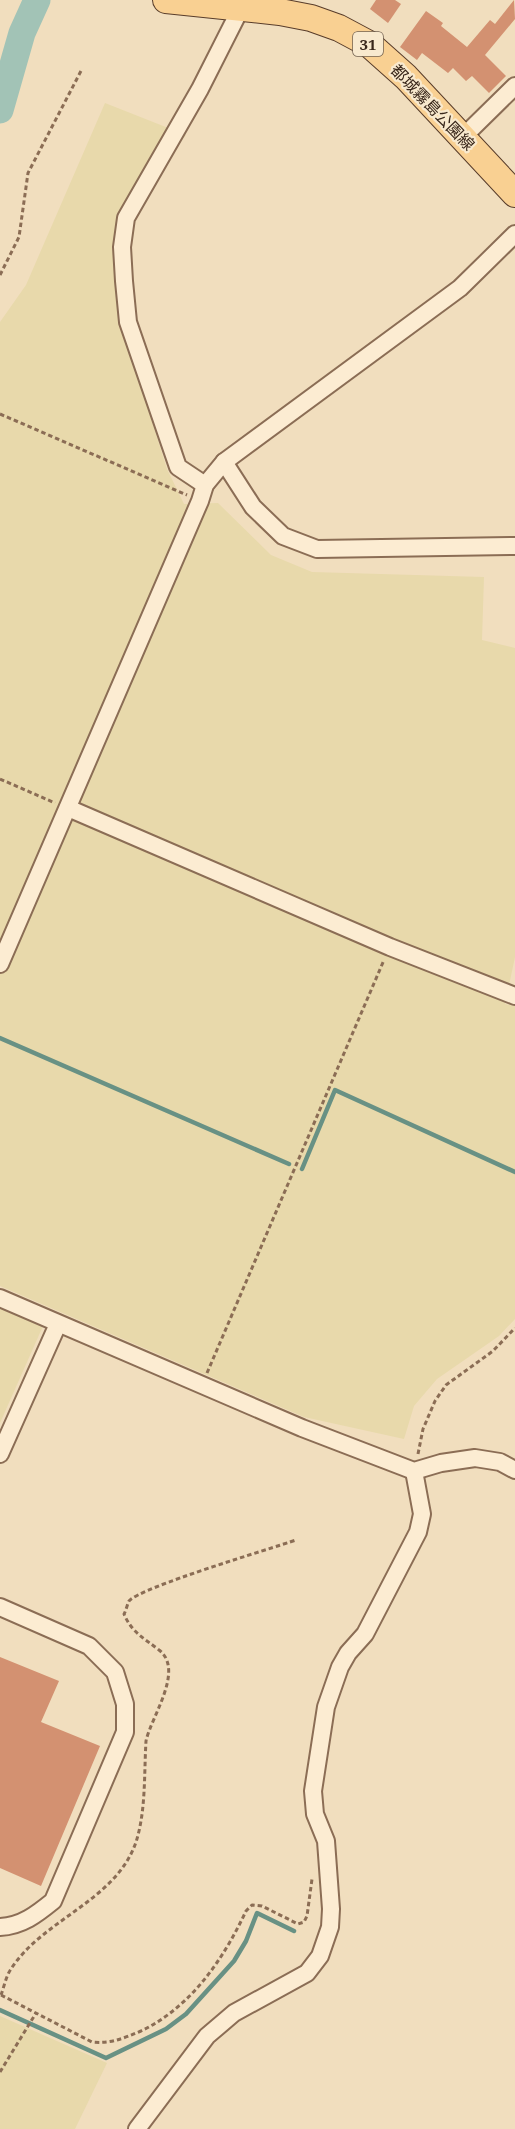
<svg xmlns="http://www.w3.org/2000/svg" width="515" height="2129" font-family="'Noto Serif','Noto Sans JP',serif">
  <style>
    .farmland { fill: #e8d9ab }
    .lines { fill: none; stroke-linecap: round; stroke-linejoin: round }
    .stream { stroke: #689184; stroke-width: 4.5 }
    .river { stroke: #a2c3b6; stroke-width: 27 }
    .building { fill: #d39171 }
    .street-casing { stroke: #8b6d55; stroke-width: 20 }
    .primary-casing { stroke: #583c2a; stroke-width: 28 }
    .path { stroke: #8b6d55; stroke-width: 3; stroke-dasharray: 4.5 3; stroke-linecap: butt }
    .street { stroke: #fcecd2; stroke-width: 16 }
    .primary { stroke: #f9d092; stroke-width: 26 }
    .labels { text-anchor: middle; dominant-baseline: central; stroke-width: 4.5; stroke-linejoin: round; paint-order: stroke }
    .shield { fill: #f8e9ce; stroke: #726151; stroke-width: 1.5 }
    .shield-label { font-size: 15px; font-weight: bold; fill: #39271b }
    .street-label { font-size: 16px; fill: #39271b; stroke: #f8e9ce }
  </style>
  <rect width="100%" height="100%" fill="#f1debe"/>
  <g class="farmland">
    <path d="M105,103L186,135L121,220L120,320L167,469L184,504L218,503L271,555L312,572L484,577L482,640L515,648V957L505,1004L515,1006V1319L499,1336L437,1379L414,1406L404,1439L304,1417L0,1286V322L26,285Z"/>
    <path d="M0,1306L43,1326L0,1423Z"/>
    <path d="M0,2016L107,2063L75,2129H0Z"/>
  </g>
  <g class="lines">
    <g class="stream">
      <path d="M0,1038L289,1164"/>
      <path d="M302,1169L335,1090L515,1172"/>
      <path d="M0,2010L106,2058L166,2029L186,2014L234,1961L246,1941L257,1913L294,1931"/>
    </g>
    <path class="river" d="M0,110L22,33L37,0"/>
  </g>
  <g class="building">
    <path d="M376,0H395L401,4L388,23L370,9Z"/>
    <path d="M514,0L515,19L485,55L506,76L489,93L472,76L466,81L453,68L448,73L422,53L417,60L400,47L426,11L443,23L441,26L467,47L490,20L495,24Z"/>
    <path d="M0,1657L59,1681L41,1722L100,1746L41,1886L0,1868Z"/>
  </g>
  <g class="lines">
    <g class="street-casing">
      <g id="street">
        <path d="M463,137L515,86"/>
        <path d="M224,462L253,507L283,536L317,549L515,546"/>
        <path d="M205,485L178,467L128,322L124,281L122,247L126,218L200,89L244,2"/>
        <path d="M68,808L390,947L515,996"/>
        <path d="M0,964L200,501L205,485L224,462L460,288L515,234"/>
        <path d="M0,1298L302,1428L414,1471L441,1463L475,1458L500,1462L515,1470"/>
        <path d="M0,1454L58,1324"/>
        <path d="M0,1607L89,1646L115,1672L125,1704V1732L53,1901C37,1914 22,1926 0,1927"/>
        <path d="M137,2129L207,2036L234,2013L307,1973L320,1956L330,1927L331,1909L326,1841L315,1814L313,1791L326,1707L340,1667L348,1653L365,1634L418,1532L422,1514L414,1471"/>
      </g>
    </g>
    <g class="primary-casing">
      <path id="primary" d="M166,0L280,12L311,18L339,28L369,44L406,77L515,194"/>
    </g>
    <g class="path">
      <path d="M0,275L19,237L28,173L82,69"/>
      <path d="M0,414L187,495"/>
      <path d="M0,779L55,803"/>
      <path d="M207,1373L384,960"/>
      <path d="M418,1454L423,1429L435,1401L446,1385L493,1351L515,1328"/>
      <path d="M1,1995C4,1987 6,1976 11,1969C43,1919 116,1901 136,1842C146,1811 144,1774 146,1741C151,1717 185,1670 159,1650C144,1638 132,1633 124,1614C126,1611 127,1605 129,1601C141,1587 270,1549 296,1540"/>
      <path d="M1,1995L92,2042C111,2044 124,2038 141,2031C191,2007 223,1960 246,1911L252,1905L262,1906L298,1924L304,1922L307,1916L312,1879"/>
      <path d="M0,2072L36,2013"/>
    </g>
    <use href="#street" class="street"/>
    <use href="#primary" class="primary"/>
  </g>
  <g class="labels">
    <rect class="shield" x="353" y="32" width="30" height="24" rx="4.5"/>
    <g class="shield-label">
      <text x="368" y="44">31</text>
    </g>
    <g class="street-label">
      <text transform="translate(433 107) rotate(46)">都城霧島公園線</text>
    </g>
  </g>
</svg>
